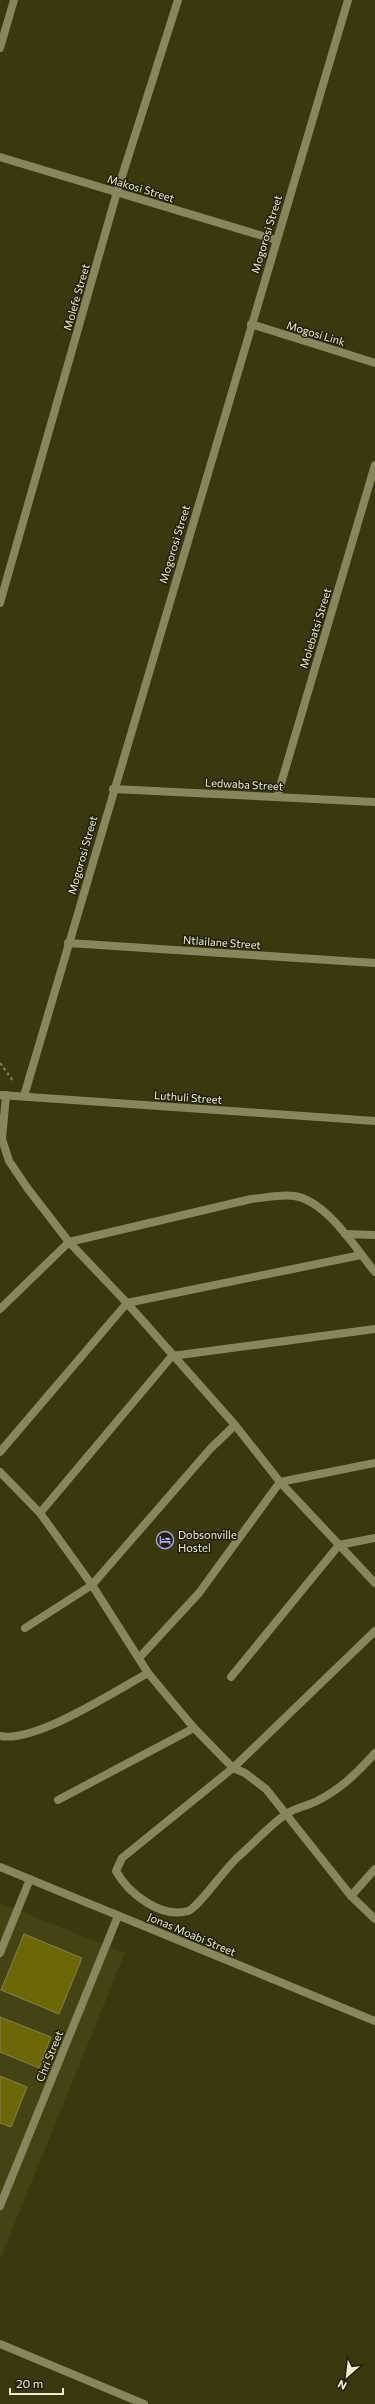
<svg xmlns="http://www.w3.org/2000/svg" width="375" height="2404" font-family="Commissioner,sans-serif">
  <style>
    .built { fill: #454213 }
    .building { fill: #6c6708; stroke: #85834d }
    .lines { fill: none; stroke-linecap: round; stroke-linejoin: round }
    .path { stroke: #787752; stroke-width: 2.5; stroke-dasharray: 3 3; stroke-linecap: butt }
    .service { stroke: #88865d; stroke-width: 8 }
    .minor { stroke: #88865d; stroke-width: 8 }
    .tertiary { stroke: #88865d; stroke-width: 8 }
    .labels { text-anchor: middle; dominant-baseline: central; stroke-width: 3; stroke-linejoin: round; paint-order: stroke }
    .street-label { font-size: 11px; fill: #edecd0; stroke: #201e08 }
    .poi-label { font-size: 11px; fill: #edecd0; stroke: #201e08; text-anchor: start }
  </style>
  <rect width="100%" height="100%" fill="#3a380f"/>
  <path class="built" d="M0,1903L125,1953L0,2259Z"/>
  <g class="building">
    <path d="M24,1934L82,1958L59,2014L1,1990Z"/>
    <path d="M0,2017L51,2037L39,2068L0,2052Z"/>
    <path d="M0,2076L27,2087L11,2127L0,2123Z"/>
  </g>
  <g class="lines">
    <path class="path" d="M0,1063L14,1082"/>
    <g class="service">
      <path d="M6,1095L2,1139L9,1161L28,1189L69,1242L127,1303L235,1425L280,1482L375,1583"/>
      <path d="M345,1234L375,1235"/>
      <path d="M0,1309L69,1242L251,1199C265,1198 280,1194 294,1196C326,1200 356,1249 375,1272"/>
      <path d="M0,1452L127,1303L361,1255"/>
      <path d="M0,1472L40,1513L92,1585L148,1673L194,1728L233,1768L245,1773L266,1789L351,1896L375,1919"/>
      <path d="M40,1513L172,1356L375,1329"/>
      <path d="M25,1628L92,1585L211,1448L235,1425"/>
      <path d="M375,1631L233,1768L122,1858L116,1871C128,1893 161,1919 188,1911C198,1908 226,1867 239,1856C254,1843 269,1826 286,1814C295,1808 307,1806 317,1801C341,1789 357,1773 375,1753"/>
      <path d="M139,1658L199,1593L280,1482L375,1463"/>
      <path d="M231,1677L339,1545L375,1538"/>
      <path d="M0,1736C36,1743 115,1691 148,1673"/>
      <path d="M58,1800L194,1728"/>
      <path d="M351,1896L375,1869"/>
      <path d="M0,1953L30,1879"/>
      <path d="M0,2206L118,1916"/>
    </g>
    <g class="minor">
      <path d="M0,48L14,0"/>
      <path d="M0,157L276,240"/>
      <path d="M251,324L375,363"/>
      <path d="M0,603L117,192L178,0"/>
      <path d="M113,789L375,802"/>
      <path d="M277,797L375,465"/>
      <path d="M68,943L375,963"/>
      <path d="M0,1095L375,1121"/>
      <path d="M24,1096L348,0"/>
      <path d="M0,2344L144,2404"/>
    </g>
    <path class="tertiary" d="M0,1867L375,2021"/>
  </g>
  <defs>
    <g id="hotel-ring" transform="scale(0.9)"><circle r="9.5" fill="#201e08" stroke="#b1adfa" stroke-width="1.5"/><path d="M-6-4.5h1.5V1H6V5H4.5V3h-9V5H-6ZM-4 0a1.8 1.8 0 1 1 3.6 0ZM.5 0V-2.5h3Q6-2.5 6 0Z" fill="#b1adfa"/></g>
  </defs>
  <g fill-rule="evenodd">
    <use href="#hotel-ring" x="165" y="1540"/>
  </g>
  <g class="labels">
    <g class="street-label">
      <text transform="translate(141 188) rotate(17)">Makosi Street</text>
      <text transform="translate(266 234) rotate(-73)">Mogorosi Street</text>
      <text transform="translate(76 297) rotate(-74)">Molefe Street</text>
      <text transform="translate(316 333) rotate(17)">Mogosi Link</text>
      <text transform="translate(174 544) rotate(-73)">Mogorosi Street</text>
      <text transform="translate(315 628) rotate(-73)">Molebatsi Street</text>
      <text transform="translate(244 784) rotate(3)">Ledwaba Street</text>
      <text transform="translate(82 855) rotate(-74)">Mogorosi Street</text>
      <text transform="translate(222 942) rotate(4)">Ntlailane Street</text>
      <text transform="translate(188 1097) rotate(4)">Luthuli Street</text>
      <text transform="translate(192 1934) rotate(23)">Jonas Moabi Street</text>
      <text transform="translate(49 2056) rotate(-68)">Chri Street</text>
    </g>
    <g class="poi-label">
      <text x="178" y="1534">Dobsonville<tspan x="178" dy="13">Hostel</tspan></text>
    </g>
  </g>
  <g transform="translate(347 2376) rotate(208)" stroke="#201e08" stroke-width="3" paint-order="stroke">
  <path d="M0-3L7 15L0 10L-7 15Z" fill="#edecd0"/>
  <text y="-6" font-size="11" font-weight="bold" text-anchor="middle" fill="#edecd0">N</text>
  </g>
  <path d="M10 2388v6h53v-6" fill="none" stroke="#edecd0" stroke-width="2"/>
  <text x="16" y="2388" font-size="12" fill="#edecd0" stroke="#201e08" stroke-width="3" paint-order="stroke">20 m</text>
</svg>
